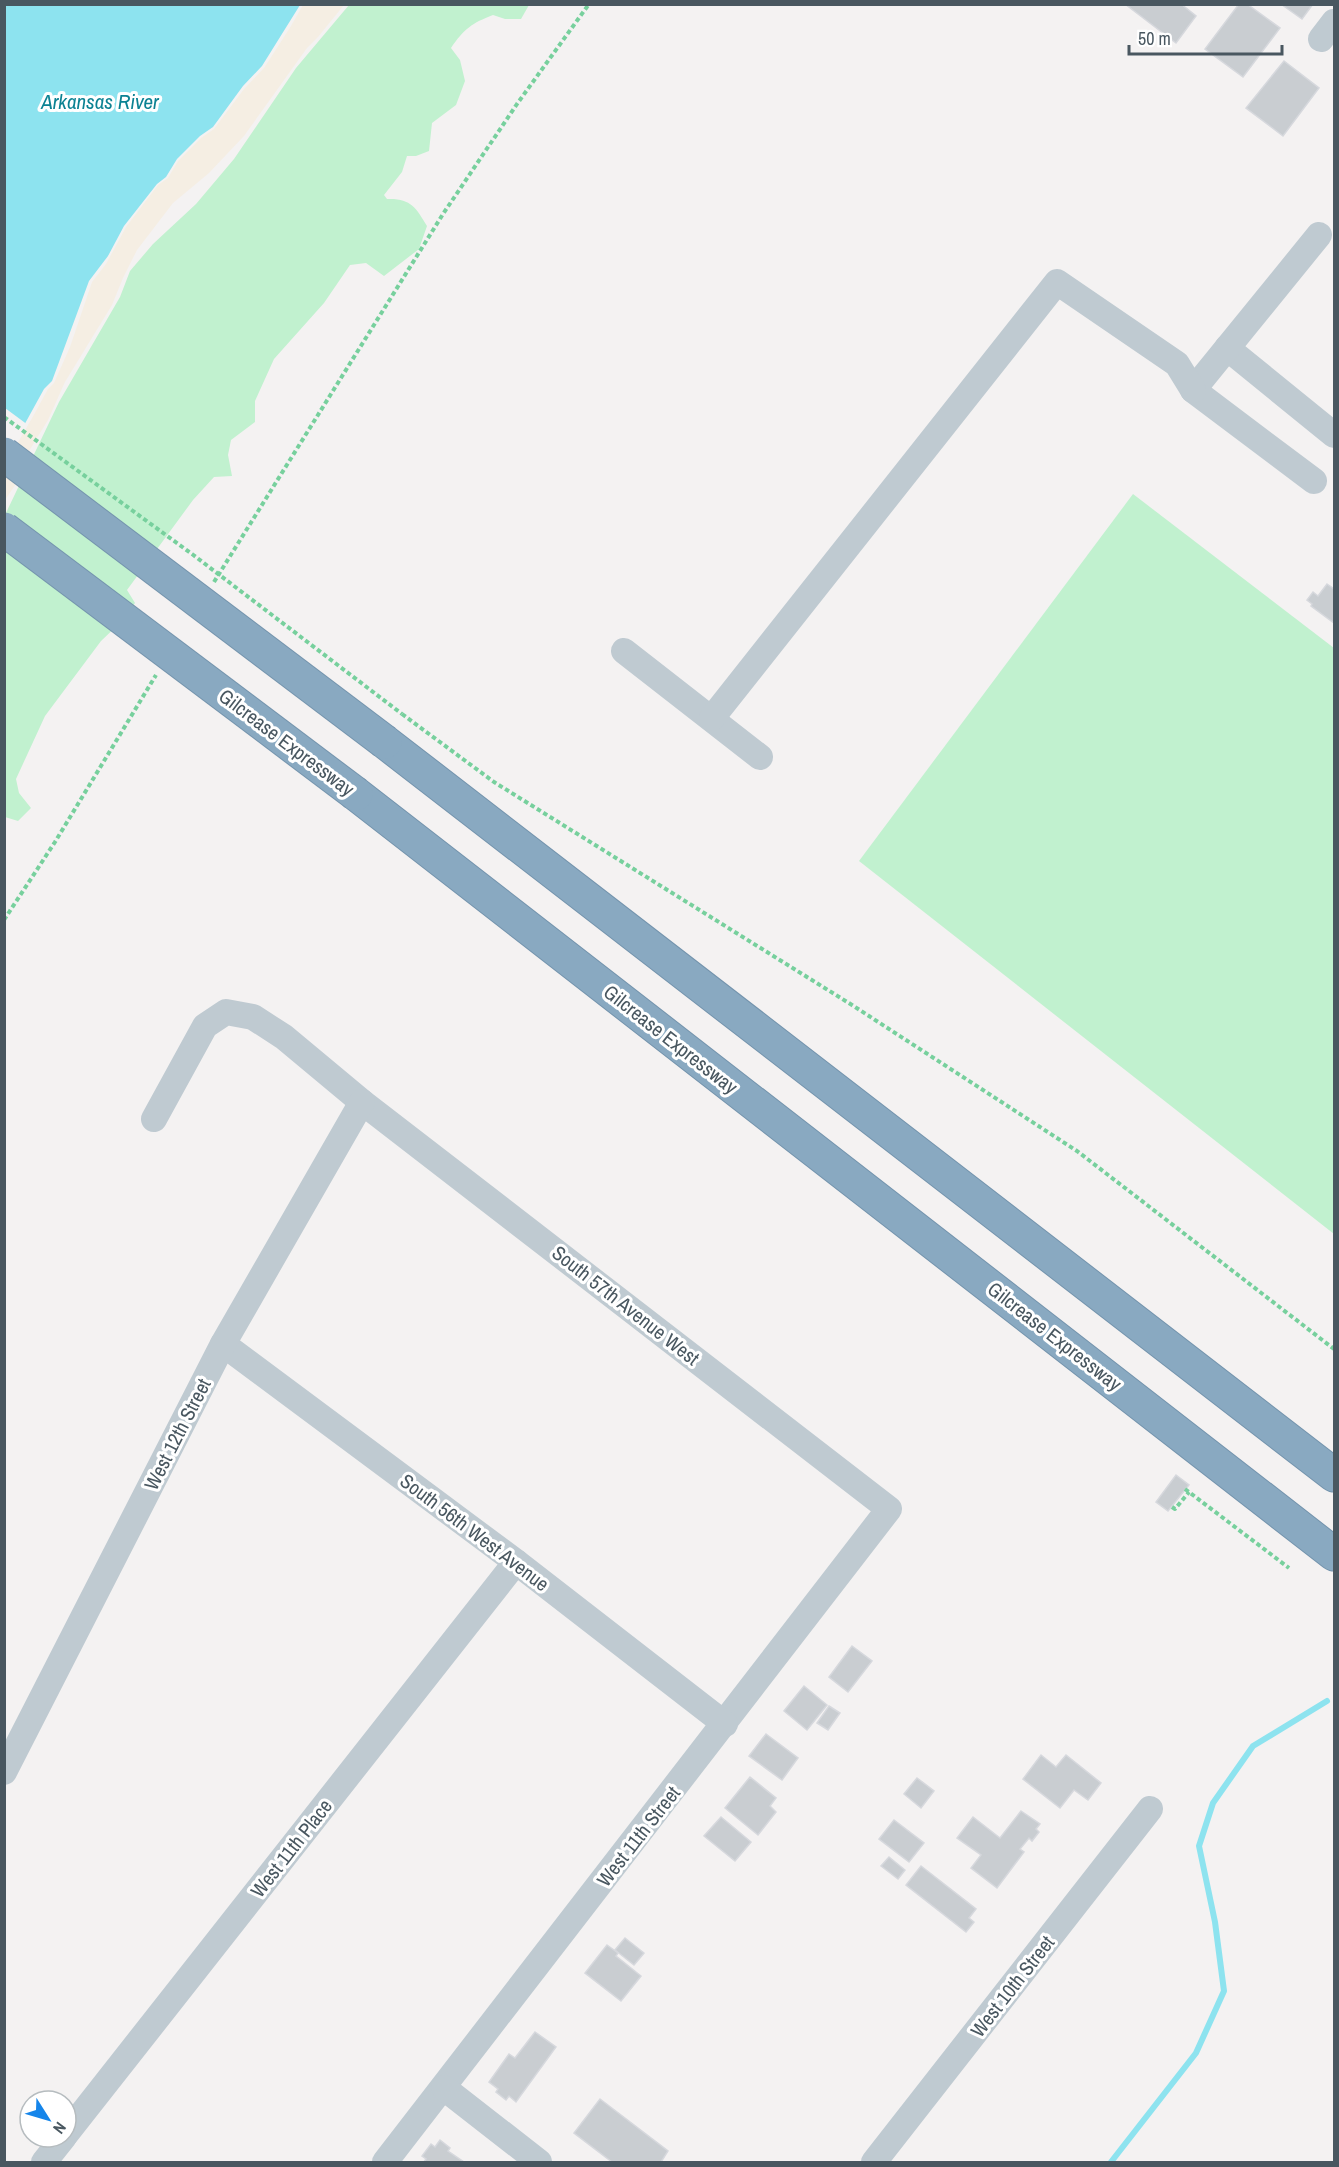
<svg xmlns="http://www.w3.org/2000/svg" width="1339" height="2167" font-family="'Archivo Narrow',sans-serif">
  <style>
    .green { fill: #c1f1cf }
    .sand { fill: #f5eee3 }
    .water { fill: #8de3ef }
    .pier { fill: #f4f2f2 }
    .lines { fill: none; stroke-linecap: round; stroke-linejoin: round }
    .stream { stroke: #8de3ef; stroke-width: 6 }
    .building { fill: #c9cdd1; stroke: #d6d8dd; stroke-width: 1.5 }
    .highway-casing { stroke: #7494ad; stroke-width: 35 }
    .path { stroke: #77d09d; stroke-width: 4; stroke-dasharray: 4.5 3; stroke-linecap: butt }
    .minor { stroke: #bfcad1; stroke-width: 26 }
    .highway { stroke: #89a9c1; stroke-width: 33 }
    .highway-bridge-casing { stroke: #7494ad; stroke-width: 35; stroke-linecap: butt }
    .path-bridge { stroke: #77d09d; stroke-width: 4; stroke-dasharray: 4.5 3; stroke-linecap: butt }
    .highway-bridge { stroke: #89a9c1; stroke-width: 33 }
    .labels { text-anchor: middle; dominant-baseline: central; stroke-width: 6; stroke-linejoin: round; paint-order: stroke }
    .street-label { font-size: 20px; fill: #495760; stroke: #fff }
    .water-label { font-size: 21px; font-style: italic; fill: #0b8293; stroke: #fff }
  </style>
  <rect width="100%" height="100%" fill="#f4f2f2"/>
  <g class="green">
    <path d="M349,5H529L521,19H505L493,15C472,23 464,29 451,48L460,60L465,81L456,105L432,123L429,151L416,156H407L402,172L384,195L387,199C410,198 416,207 427,226L419,249L384,276L366,263L350,265L324,303L274,359L255,401V422L231,440L228,455L232,476L214,477L193,500L127,590L135,603L123,620L101,641L45,716L16,779L19,793L31,808L18,821L5,817V515L59,402L120,297L130,271L153,244L196,204L234,159L296,68Z"/>
    <path d="M1133,494L1334,648V1234L859,861Z"/>
  </g>
  <path class="sand" d="M303,5H344L318,37L307,48L244,136L209,173L173,203L137,250L123,278L112,305L65,382L48,420L26,456L18,481L5,500V461L31,420L48,389L54,383L70,347L92,282L106,264L126,227L158,185L168,178L178,161L201,138L214,129L244,89L264,68L291,26Z"/>
  <path class="water" d="M5,5H300L262,66L243,86L213,127L200,136L177,159L166,177L157,184L124,226L108,256L89,281L52,381L44,389L11,449L5,456Z"/>
  <path class="pier" d="M5,408L28,425L13,451L4,459Z"/>
  <g class="lines">
    <path class="stream" d="M1111,2162L1196,2053L1224,1991L1215,1922L1199,1846L1213,1803L1253,1746L1327,1701"/>
  </g>
  <g class="building">
    <path d="M1125,4H1181L1196,16L1176,43Z"/>
    <path d="M1239,4H1247L1280,28L1243,77L1205,49Z"/>
    <path d="M1281,4H1313L1302,19Z"/>
    <path d="M1284,61L1319,88L1283,136L1246,108Z"/>
    <path d="M1327,584L1334,589V623L1311,606L1312,604L1307,600L1313,592L1318,596Z"/>
    <path d="M1176,1475L1189,1485L1168,1511L1156,1502Z"/>
    <path d="M852,1646L872,1661L848,1692L829,1677Z"/>
    <path d="M804,1686L827,1705L807,1730L784,1711Z"/>
    <path d="M829,1706L840,1713L828,1730L817,1723Z"/>
    <path d="M766,1734L798,1758L782,1780L749,1756Z"/>
    <path d="M1041,1755L1056,1767L1066,1755L1101,1783L1088,1800L1074,1790L1060,1808L1023,1779Z"/>
    <path d="M750,1777L776,1798L770,1806L776,1812L758,1835L725,1808Z"/>
    <path d="M917,1778L934,1791L921,1808L904,1794Z"/>
    <path d="M1021,1811L1040,1824L1036,1829L1039,1832L1032,1841L1029,1838L1020,1849L1024,1852L997,1888L971,1868L981,1855L957,1838L973,1817L1000,1838Z"/>
    <path d="M721,1817L751,1842L735,1861L704,1836Z"/>
    <path d="M894,1820L924,1843L909,1862L879,1839Z"/>
    <path d="M889,1857L905,1870L898,1879L881,1866Z"/>
    <path d="M921,1866L976,1909L969,1918L974,1922L966,1932L906,1885Z"/>
    <path d="M625,1938L644,1953L634,1965L615,1950Z"/>
    <path d="M607,1945L618,1953L616,1956L641,1976L621,2001L585,1973Z"/>
    <path d="M535,2032L556,2047L516,2102L509,2096L506,2100L496,2092L498,2089L489,2082L509,2054L515,2058Z"/>
    <path d="M600,2099L668,2151L661,2162H612L574,2133Z"/>
    <path d="M440,2140L450,2148L448,2151L464,2162H424L426,2159L422,2156L431,2144L435,2147Z"/>
  </g>
  <g class="lines">
    <g class="highway-casing">
      <g id="highway">
        <path d="M385,742L1334,1475"/>
        <path d="M356,794L1334,1554"/>
      </g>
    </g>
    <g class="path">
      <path d="M214,582L443,214L517,104L589,4"/>
      <path d="M402,714L494,782L852,1005L1077,1151L1334,1349"/>
      <path d="M4,920L55,842L156,675"/>
      <path d="M1185,1489L1289,1568"/>
      <path d="M1172,1507L1175,1509L1189,1492"/>
    </g>
    <g class="minor">
      <path d="M1321,39L1334,22"/>
      <path d="M1227,348L1334,435"/>
      <path d="M1314,481L1193,390L1319,235"/>
      <path d="M624,651L760,757"/>
      <path d="M712,718L1057,282L1177,364L1193,390"/>
      <path d="M154,1119L205,1026L226,1012L253,1017L284,1037L362,1102L889,1509L385,2162"/>
      <path d="M223,1344L516,1562L725,1724"/>
      <path d="M4,1772L223,1344L362,1102"/>
      <path d="M444,2088L539,2162"/>
      <path d="M66,2134L516,1562"/>
      <path d="M44,2162L64,2137"/>
      <path d="M874,2162L1150,1809"/>
    </g>
    <use href="#highway" class="highway"/>
    <g class="highway-bridge-casing">
      <g id="highway-bridge">
        <path d="M4,454L385,742"/>
        <path d="M4,529L356,794"/>
      </g>
    </g>
    <path class="path-bridge" d="M4,417L192,554L402,714"/>
    <use href="#highway-bridge" class="highway-bridge"/>
  </g>
  <g class="labels">
    <g class="street-label">
      <text transform="translate(287 742) rotate(37)">Gilcrease Expressway</text>
      <text transform="translate(671 1039) rotate(38)">Gilcrease Expressway</text>
      <text transform="translate(626 1305) rotate(38)">South 57th Avenue West</text>
      <text transform="translate(1055 1336) rotate(38)">Gilcrease Expressway</text>
      <text transform="translate(177 1434) rotate(-63)">West 12th Street</text>
      <text transform="translate(475 1532) rotate(37)">South 56th West Avenue</text>
      <text transform="translate(638 1836) rotate(-52)">West 11th Street</text>
      <text transform="translate(291 1848) rotate(-52)">West 11th Place</text>
      <text transform="translate(1012 1986) rotate(-52)">West 10th Street</text>
    </g>
    <g class="water-label">
      <text x="100" y="101">Arkansas River</text>
    </g>
  </g>
  <rect width="1339" height="2167" fill="none" stroke="#495760" stroke-width="12"/>
  <g transform="translate(48 2119) rotate(127)"><circle r="28" fill="#ffffff" stroke="#b6bcbf" stroke-width="1.5"/>
  <path d="M0-4.5L10 22L0 15L-10 22Z" fill="#1585ea"/>
  <text y="-9" font-size="16" font-weight="bold" text-anchor="middle" fill="#495760">N</text>
  </g>
  <path d="M1129 45v9h153v-9" fill="none" stroke="#495760" stroke-width="3"/>
  <text x="1138" y="45" font-size="18" fill="#495760" stroke="#ffffff" stroke-width="4.5" paint-order="stroke">50 m</text>
</svg>
